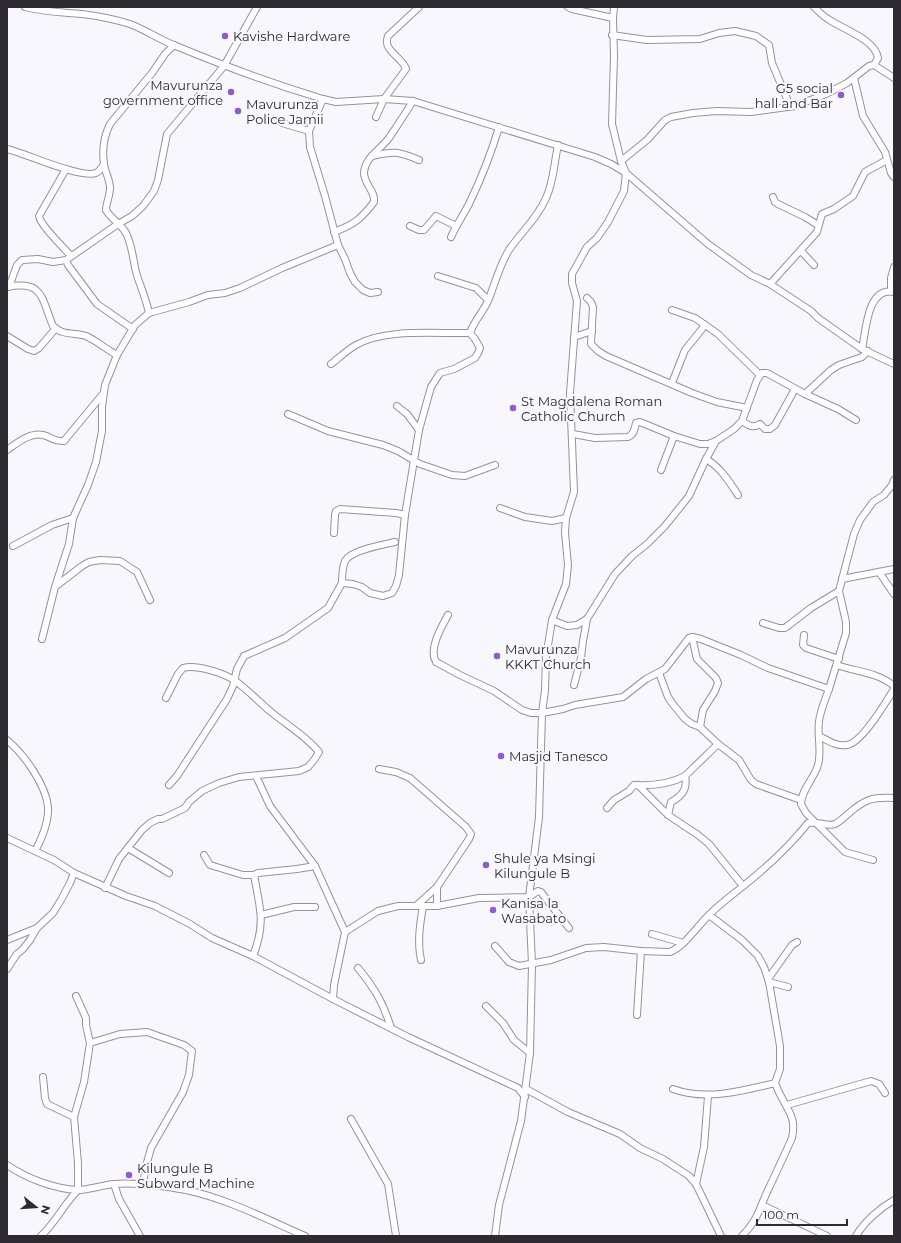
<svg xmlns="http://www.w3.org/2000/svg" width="901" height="1243" font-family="Montserrat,sans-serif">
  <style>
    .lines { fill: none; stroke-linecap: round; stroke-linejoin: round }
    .minor-casing { stroke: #95919f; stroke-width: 8 }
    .minor { stroke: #fff; stroke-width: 6 }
    .poi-dot { fill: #8c5bd5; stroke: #f9f7fe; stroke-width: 1.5 }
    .labels { text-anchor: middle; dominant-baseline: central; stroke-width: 4; stroke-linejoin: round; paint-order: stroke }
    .poi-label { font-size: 13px; fill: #2d2b31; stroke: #f9f7fe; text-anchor: start }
  </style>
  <rect width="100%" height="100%" fill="#f9f7fe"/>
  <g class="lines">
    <g class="minor-casing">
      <g id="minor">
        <path d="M25,7C44,12 62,12 82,14C98,16 114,19 130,24C146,30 160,40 176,46C224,66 273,84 323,99L336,102L384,99L413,101L595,157L611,164L626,173L708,244L751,275L770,284L811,311L818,318L862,349L894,364"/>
        <path d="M568,7L572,9L613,18"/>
        <path d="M814,7C818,11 823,16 828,19C842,29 875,39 878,58L874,65"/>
        <path d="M612,35L647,40L700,39L719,33L735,31L756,36L769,45L772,63L790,106"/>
        <path d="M854,78L863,116L885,152L891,173L894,177"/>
        <path d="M323,99L309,131L310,147L325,196L338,245L345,259L350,273L355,282L363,290L370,293L378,292"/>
        <path d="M376,117L384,99L406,69C402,56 382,51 388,36L419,7"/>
        <path d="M282,123L309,131"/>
        <path d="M7,149C25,153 81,179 96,173C100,171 102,167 104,164"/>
        <path d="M372,156C394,151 398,151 419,160"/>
        <path d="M621,161L647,140L665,120L671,117L693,113L717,111L751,112L795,106L826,94L847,83L869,66L874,65L894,78"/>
        <path d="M66,169L39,216C40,225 64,248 71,256"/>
        <path d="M773,197L775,202L778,204L805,217L818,225"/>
        <path d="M410,226L419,230H424L436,216L456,226"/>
        <path d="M334,232C355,224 361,219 374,202C376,192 364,184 364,173C365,157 380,150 389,138C397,126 405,114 413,101"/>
        <path d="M451,237C456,226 463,215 469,204C481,179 491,154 499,127"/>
        <path d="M801,251L814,265"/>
        <path d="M66,260L68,265L97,304L133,329"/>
        <path d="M438,276L476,288L488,300"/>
        <path d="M770,284L817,232L822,214L834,209L853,196L865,172L887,160"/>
        <path d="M7,287C44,280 41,298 53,326C62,336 75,332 86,336C97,341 106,349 117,355"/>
        <path d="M9,287L17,265L22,260L38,259L53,262L66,260L118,224L132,216L143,206L154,191L158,180L167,134L224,66L257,7"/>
        <path d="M891,291V278L894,267"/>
        <path d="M587,298L591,302L593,307L591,344L598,351L606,356L692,393L717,402L747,408"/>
        <path d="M672,310L695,318L718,334L760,375"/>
        <path d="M149,313C146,298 140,286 136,272C133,259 132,245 126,233C121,224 111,219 106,210C106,203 110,196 110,188C110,180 105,172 104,164C102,150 104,136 110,124L152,73L165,54L174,45"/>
        <path d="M7,336L28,349L34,351L39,348L56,328"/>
        <path d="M574,337L592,331"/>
        <path d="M862,349C866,331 867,286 894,292"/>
        <path d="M331,364C339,358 347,350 356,345C386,328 436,334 470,333"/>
        <path d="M672,383L685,350L702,329L704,324"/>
        <path d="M805,394L831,370L839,365L862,357L868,351"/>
        <path d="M397,406L407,414L419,430"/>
        <path d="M288,414L328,431L383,445L398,451L420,464L452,475L465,476L495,465"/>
        <path d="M742,421C748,425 753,429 760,424L765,429H770L775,425L795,389"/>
        <path d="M573,434L595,438L628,437C634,435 635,428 636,423L640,422L674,436L700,444H708L716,441"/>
        <path d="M7,450C17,443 30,432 43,435C52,437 53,442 64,441L102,395"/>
        <path d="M706,459C720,467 729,481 738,495"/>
        <path d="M661,470L674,436"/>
        <path d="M500,508L525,517L552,521L566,518"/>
        <path d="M334,533L335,515L336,511L340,509L396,513L405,515"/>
        <path d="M13,546L52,525L73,518"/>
        <path d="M879,572L894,594"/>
        <path d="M842,579L894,569"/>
        <path d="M342,583C342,576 342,568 345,561C351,550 382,545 395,542"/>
        <path d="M56,586L82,566L89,562L100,560L120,561L137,572L150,600"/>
        <path d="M448,615C442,626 428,649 436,662L460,675L494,691L522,710L531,713H542L563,709L575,705L623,697L646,679L665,669L689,638L693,637L701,639L741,655L768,668L829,689L846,633V622L839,591L854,534L860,520L873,502L884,495L892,485L894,480"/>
        <path d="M552,620L567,626L577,625L587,619L615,574L632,556L647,544L665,526L689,496L706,459L716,441L734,429L742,421L757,380L762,373H767L805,394L838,409L856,420"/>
        <path d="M763,623L779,628H785L811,608L839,591"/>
        <path d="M804,635L803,645L806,648L839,659"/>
        <path d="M692,637L697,659L716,678L718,683L715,691L703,710L700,727"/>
        <path d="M42,639L55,587L69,544L73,518L88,485L96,462L102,431V407L105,385L117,355L135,325L149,313L189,302L208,295L225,293L240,288L282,268L338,245"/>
        <path d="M837,665C857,672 877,672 894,686"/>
        <path d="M659,673L668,697L672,703L685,719L692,724L700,727L718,744L739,760L751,780L756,784L801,800"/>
        <path d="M574,685L581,658L583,641L587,619"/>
        <path d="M829,689C825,700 820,711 819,722C817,736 822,751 818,765C814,779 801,790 801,804L806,813L845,852L873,860"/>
        <path d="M819,736C827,740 837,747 847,745C862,743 886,702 894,689"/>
        <path d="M7,740C24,754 46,785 48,807C49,823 42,838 35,851"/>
        <path d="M379,769L396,772L410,778L466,827L471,834L469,839L437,887L416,906"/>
        <path d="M256,776L270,806L315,866"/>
        <path d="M169,785L177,776L227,699L233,686L237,669L244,656L285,638L328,608L342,583L353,584L362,587L370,593L383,596L392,593L396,586L399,575L405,515L419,430L431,387L440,373L454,369L475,358L478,353L480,348L475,339L470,333C474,321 483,312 488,301C495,284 499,266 509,250C521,232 537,219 546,198C554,181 554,163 558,145"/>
        <path d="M638,785L668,815L698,835L709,844L743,886"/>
        <path d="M607,808L614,800L629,791L634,785C651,786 670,784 685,776L718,744"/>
        <path d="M668,815L671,802C682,796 688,789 685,776"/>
        <path d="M7,838L54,860L74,873L126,896L155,906L190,924L212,938L253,956L333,999L408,1037L518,1088L525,1097"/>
        <path d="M128,848L169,873"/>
        <path d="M204,855L210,865L243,875H254C260,908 266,923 253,956"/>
        <path d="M254,875L258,873L297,869L315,866L345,932L334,985L333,999"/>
        <path d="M437,887V906"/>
        <path d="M105,888L119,859L142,830L150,823L158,819H162L185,808L189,802L202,791L219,783L239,777L299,771L308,767L314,760L319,752C306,736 287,725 271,712C259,702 247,689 234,680C223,673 196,664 183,668L178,674L166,698"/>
        <path d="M261,915L294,907H315"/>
        <path d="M709,915L742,940L758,956L764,967L769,982L780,1046V1069L775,1083"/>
        <path d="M345,932L378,911L398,906H437L479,898L529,897L538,891L541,892L544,896L569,928"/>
        <path d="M652,934L683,943"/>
        <path d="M7,940L37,928"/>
        <path d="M495,946L509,962L519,966L551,960L586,948L604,947L641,951L670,952C685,946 698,925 710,914C720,904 731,896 742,887C766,868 789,847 808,823C818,821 827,827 835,824C840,822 844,817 848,814C865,799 872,797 894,798"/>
        <path d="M421,960C417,942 420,924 423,906"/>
        <path d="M358,968C375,989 383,1002 391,1028"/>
        <path d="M7,969L17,954L23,949L30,940L37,928L53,913L61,900L70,883L74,873"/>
        <path d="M768,979L792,945L797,942"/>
        <path d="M769,982L788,987"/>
        <path d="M486,1006L503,1023L514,1040L530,1053"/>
        <path d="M637,1015L641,951"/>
        <path d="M90,1043L120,1034L147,1032L184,1045L192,1051L189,1075L183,1092L151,1148L146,1166L143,1185"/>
        <path d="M43,1077L45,1098L47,1104L74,1117"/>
        <path d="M526,1089L568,1112L620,1134L640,1148L663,1159L689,1176L696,1184L721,1236"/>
        <path d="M673,1089C705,1101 743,1091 775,1083C777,1088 779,1093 782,1098C790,1114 796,1119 792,1138C784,1156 776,1173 768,1190C759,1209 758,1220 742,1236"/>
        <path d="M787,1105L871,1081L879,1084L885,1093"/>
        <path d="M351,1119L388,1184L396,1236"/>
        <path d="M7,1165C26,1178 54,1189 78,1190C89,1190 102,1185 114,1184C137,1182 163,1186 186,1190C228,1199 266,1219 305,1236"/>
        <path d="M114,1184L119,1199L140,1236"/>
        <path d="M696,1184L704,1147L708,1096"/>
        <path d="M762,1205L827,1236"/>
        <path d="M41,1236C56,1222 64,1204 78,1190V1163L74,1117L84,1082L90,1043L86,1025V1018L76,996"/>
        <path d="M495,1236L499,1205L521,1121L530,1053L532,964L529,897L539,817L542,713L545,690L546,658L552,620L566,584L568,565L565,533L566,518L574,492L570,393L577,301L572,283V274L587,247L597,238L608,222L624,191L626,173L621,161L612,124L614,56L613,18L614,7"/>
        <path d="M856,1236C864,1222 880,1208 894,1200"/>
      </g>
    </g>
    <use href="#minor" class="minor"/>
  </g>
  <g class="poi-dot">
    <circle cx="225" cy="36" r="4"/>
    <circle cx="231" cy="92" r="4"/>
    <circle cx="841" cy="95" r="4"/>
    <circle cx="238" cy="111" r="4"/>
    <circle cx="513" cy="408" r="4"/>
    <circle cx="497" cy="656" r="4"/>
    <circle cx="501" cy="756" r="4"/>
    <circle cx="486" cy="865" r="4"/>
    <circle cx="493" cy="910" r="4"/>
    <circle cx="129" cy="1175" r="4"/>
  </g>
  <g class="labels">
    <g class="poi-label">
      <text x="233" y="36">Kavishe Hardware</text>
      <text x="223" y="85" text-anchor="end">Mavurunza<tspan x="223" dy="15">government office</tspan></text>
      <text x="833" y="88" text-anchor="end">G5 social<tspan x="833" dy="15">hall and Bar</tspan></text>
      <text x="246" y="104">Mavurunza<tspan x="246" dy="15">Police Jamii</tspan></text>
      <text x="521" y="401">St Magdalena Roman<tspan x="521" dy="15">Catholic Church</tspan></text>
      <text x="505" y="649">Mavurunza<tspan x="505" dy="15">KKKT Church</tspan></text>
      <text x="509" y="756">Masjid Tanesco</text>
      <text x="494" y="858">Shule ya Msingi<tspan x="494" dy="15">Kilungule B</tspan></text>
      <text x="501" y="903">Kanisa la<tspan x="501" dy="15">Wasabato</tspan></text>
      <text x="137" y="1168">Kilungule B<tspan x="137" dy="15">Subward Machine</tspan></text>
    </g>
  </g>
  <rect width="901" height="1243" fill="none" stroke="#2d2b31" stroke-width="16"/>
  <g transform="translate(36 1207) rotate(107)" stroke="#f9f7fe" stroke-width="3" paint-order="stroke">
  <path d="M0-3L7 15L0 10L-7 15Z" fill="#2d2b31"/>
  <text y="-6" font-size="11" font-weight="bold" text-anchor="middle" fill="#2d2b31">N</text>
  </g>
  <path d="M757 1219v6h90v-6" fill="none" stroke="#2d2b31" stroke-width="2"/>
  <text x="763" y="1219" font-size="12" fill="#2d2b31" stroke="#f9f7fe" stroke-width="3" paint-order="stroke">100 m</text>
</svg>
